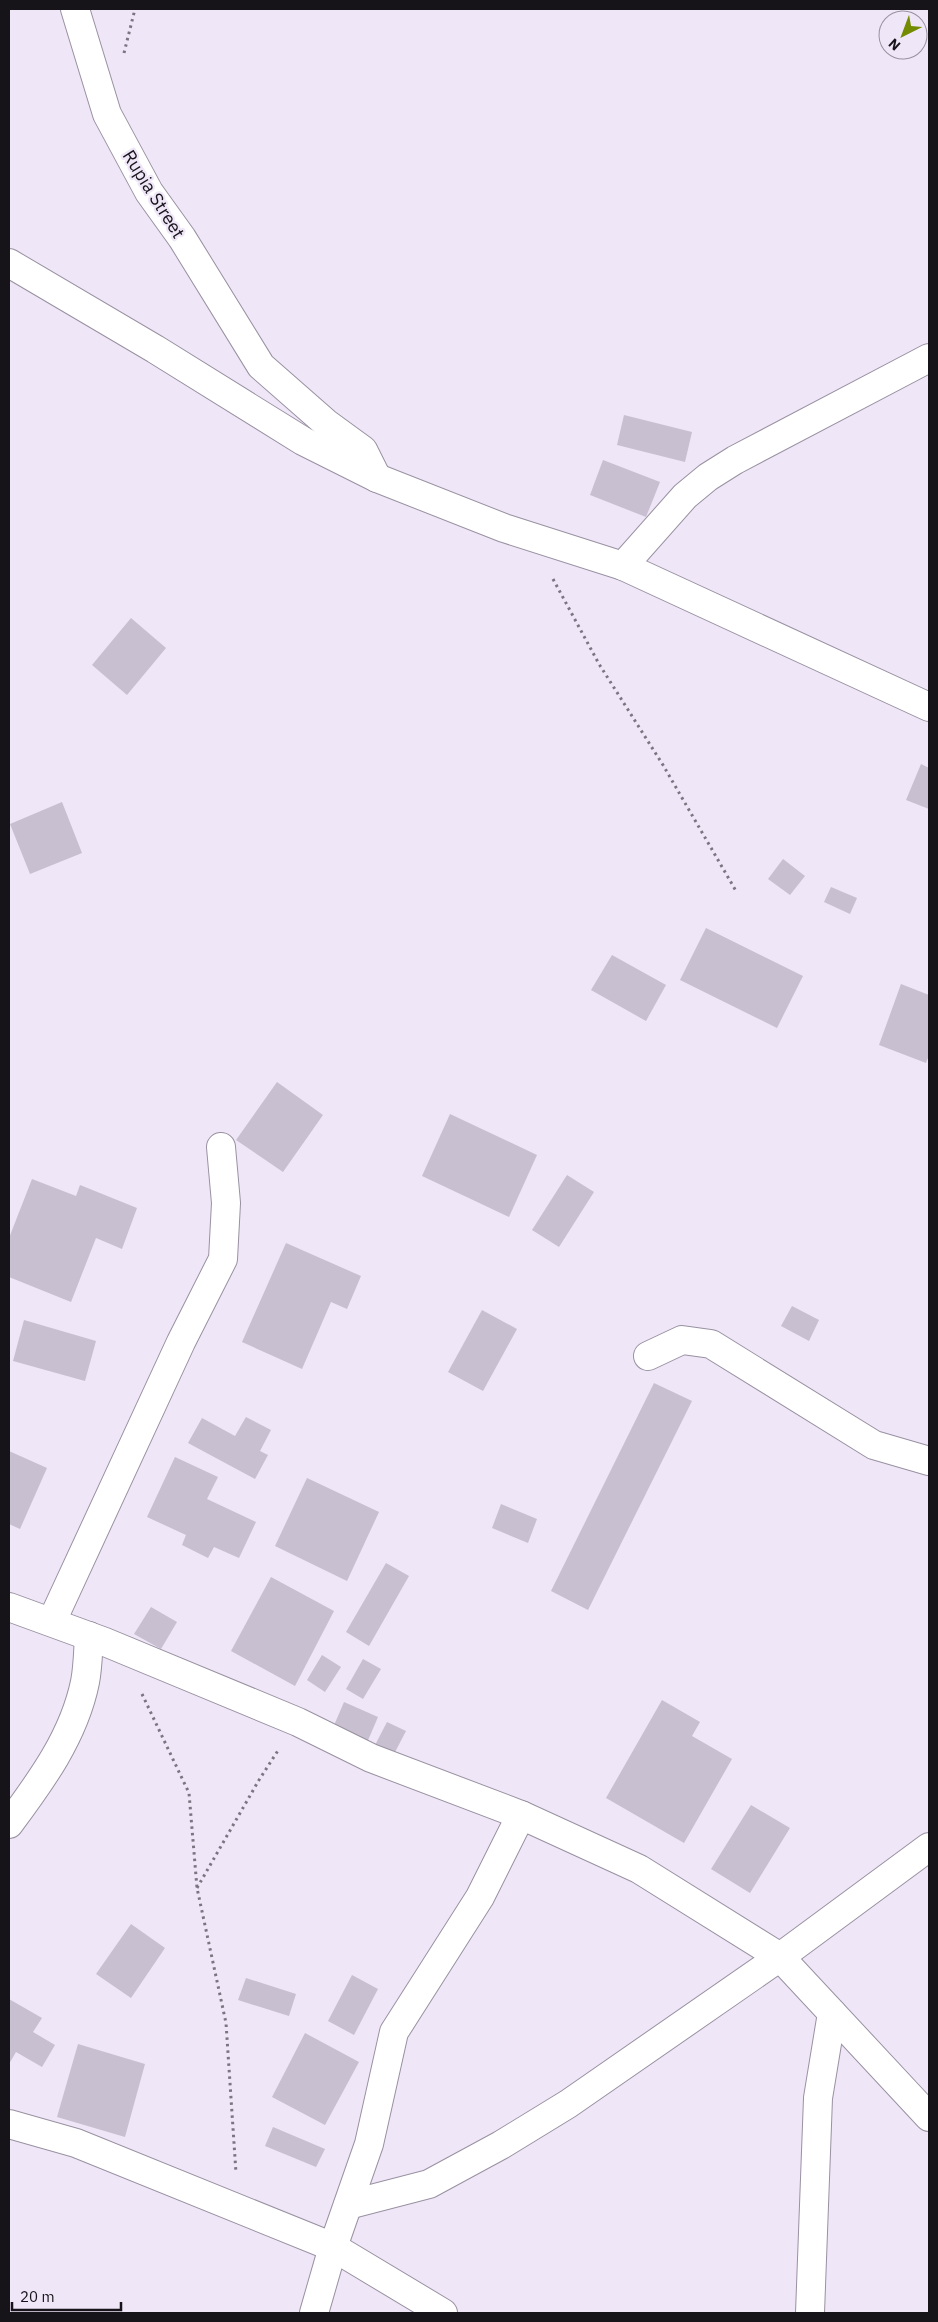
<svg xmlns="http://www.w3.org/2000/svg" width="938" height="2322" font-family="'IBM Plex Sans',sans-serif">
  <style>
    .building { fill: #c8bfd0 }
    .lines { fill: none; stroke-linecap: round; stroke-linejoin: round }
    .minor-casing { stroke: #9991a1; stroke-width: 30 }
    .path { stroke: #7b7581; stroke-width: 3; stroke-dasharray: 2.5 4; stroke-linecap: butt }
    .minor { stroke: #fff; stroke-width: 28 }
    .labels { text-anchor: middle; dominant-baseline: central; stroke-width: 4.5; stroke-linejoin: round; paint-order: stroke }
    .street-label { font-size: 18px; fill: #161319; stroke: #efe6f8 }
  </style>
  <rect width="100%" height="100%" fill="#efe6f8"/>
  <g class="building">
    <path d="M624,415L692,432L685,462L617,445Z"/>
    <path d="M603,460L660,482L646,517L590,495Z"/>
    <path d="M131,618L166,648L127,695L92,665Z"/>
    <path d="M921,764L929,768V809L906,800Z"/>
    <path d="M62,802L82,853L30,874L10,824Z"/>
    <path d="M783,859L805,876L790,895L768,879Z"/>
    <path d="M831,887L857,898L850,914L824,902Z"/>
    <path d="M706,928L803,976L777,1028L680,980Z"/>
    <path d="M612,955L666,985L646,1021L591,990Z"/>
    <path d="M901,984L929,995V1055L926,1063L879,1045Z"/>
    <path d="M277,1082L323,1115L283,1172L236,1140Z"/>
    <path d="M450,1114L537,1155L509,1217L422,1176Z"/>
    <path d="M567,1175L594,1192L559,1247L532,1230Z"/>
    <path d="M32,1179L76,1196L80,1185L137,1208L122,1249L96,1238L71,1302L9,1277V1238Z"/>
    <path d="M286,1243L361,1276L347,1309L331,1302L302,1369L242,1342Z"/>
    <path d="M792,1306L819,1320L809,1341L781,1326Z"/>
    <path d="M482,1310L517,1329L483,1391L448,1372Z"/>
    <path d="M24,1320L96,1341L85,1381L13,1361Z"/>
    <path d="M654,1383L692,1401L588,1610L551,1591Z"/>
    <path d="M246,1417L271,1430L260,1451L268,1455L255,1479L188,1443L202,1418L235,1436Z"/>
    <path d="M9,1451L47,1468L20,1529L9,1524Z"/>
    <path d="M175,1457L218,1477L207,1499L256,1522L239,1558L214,1547L208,1558L182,1545L186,1535L147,1517Z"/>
    <path d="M307,1478L379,1512L347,1581L275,1546Z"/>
    <path d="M501,1504L537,1519L528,1543L492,1528Z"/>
    <path d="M386,1563L409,1576L369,1646L346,1632Z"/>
    <path d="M271,1577L334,1611L295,1686L231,1651Z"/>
    <path d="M151,1607L177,1622L161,1649L134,1634Z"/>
    <path d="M322,1655L341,1667L325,1692L307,1680Z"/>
    <path d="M363,1659L381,1669L363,1699L346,1689Z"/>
    <path d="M662,1700L700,1722L692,1736L732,1759L684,1843L606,1798Z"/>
    <path d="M344,1702L378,1717L366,1745L332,1730Z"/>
    <path d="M387,1722L406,1731L393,1756L374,1747Z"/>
    <path d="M751,1805L790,1828L750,1893L711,1869Z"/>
    <path d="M131,1924L165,1948L131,1998L96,1974Z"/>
    <path d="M352,1975L378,1989L354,2035L328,2021Z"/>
    <path d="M246,1978L296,1994L289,2016L238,2000Z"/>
    <path d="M9,1999L42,2018L33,2032L55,2045L42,2067L16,2052L9,2064Z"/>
    <path d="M305,2033L359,2062L325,2125L272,2097Z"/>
    <path d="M78,2044L145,2064L125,2137L57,2117Z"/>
    <path d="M273,2127L325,2149L316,2167L265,2146Z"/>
  </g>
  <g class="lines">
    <g class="minor-casing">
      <g id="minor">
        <path d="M75,9L107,114L149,192L182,238L261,366L326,423L363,450L377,478"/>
        <path d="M9,263L155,349L303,441L377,478L504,528L623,566L929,707"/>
        <path d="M623,566L685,496L708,477L735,460L929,358"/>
        <path d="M648,1356L682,1340L711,1344L874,1445L929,1461"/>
        <path d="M9,1607L105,1642L298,1722L371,1758L521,1815L639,1869L780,1957L929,2117"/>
        <path d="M52,1621L181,1342L223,1259L226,1203L221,1147"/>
        <path d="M9,1824C41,1781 74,1736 85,1682C88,1667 88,1651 89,1636"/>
        <path d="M9,2124L76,2143L333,2247L443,2313"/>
        <path d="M348,2205L429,2184L501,2145L568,2104L780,1957L929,1847"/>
        <path d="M314,2313L333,2247L369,2144L394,2032L480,1897L521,1815"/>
        <path d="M810,2313L818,2098L832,2013"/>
      </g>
    </g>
    <g class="path">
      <path d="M124,53L135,9"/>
      <path d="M553,579L599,664L663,765L736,891"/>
      <path d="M142,1694L189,1793L197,1888L226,2023L236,2173"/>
      <path d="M197,1888L259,1780L279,1749"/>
    </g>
    <use href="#minor" class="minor"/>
  </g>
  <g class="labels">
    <g class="street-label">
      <text transform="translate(154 194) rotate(58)">Rupia Street</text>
    </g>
  </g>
  <rect width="938" height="2322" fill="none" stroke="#161319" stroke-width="20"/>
  <g transform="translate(903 35) rotate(222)"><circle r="24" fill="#efe6f8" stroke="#98929f"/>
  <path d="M0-4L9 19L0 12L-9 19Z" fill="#728b00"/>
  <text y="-8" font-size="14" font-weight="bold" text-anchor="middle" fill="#161319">N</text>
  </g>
  <path d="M12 2302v8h109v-8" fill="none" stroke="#161319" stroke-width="2.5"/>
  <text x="20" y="2302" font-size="15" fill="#161319" stroke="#efe6f8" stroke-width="4" paint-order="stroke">20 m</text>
</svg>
